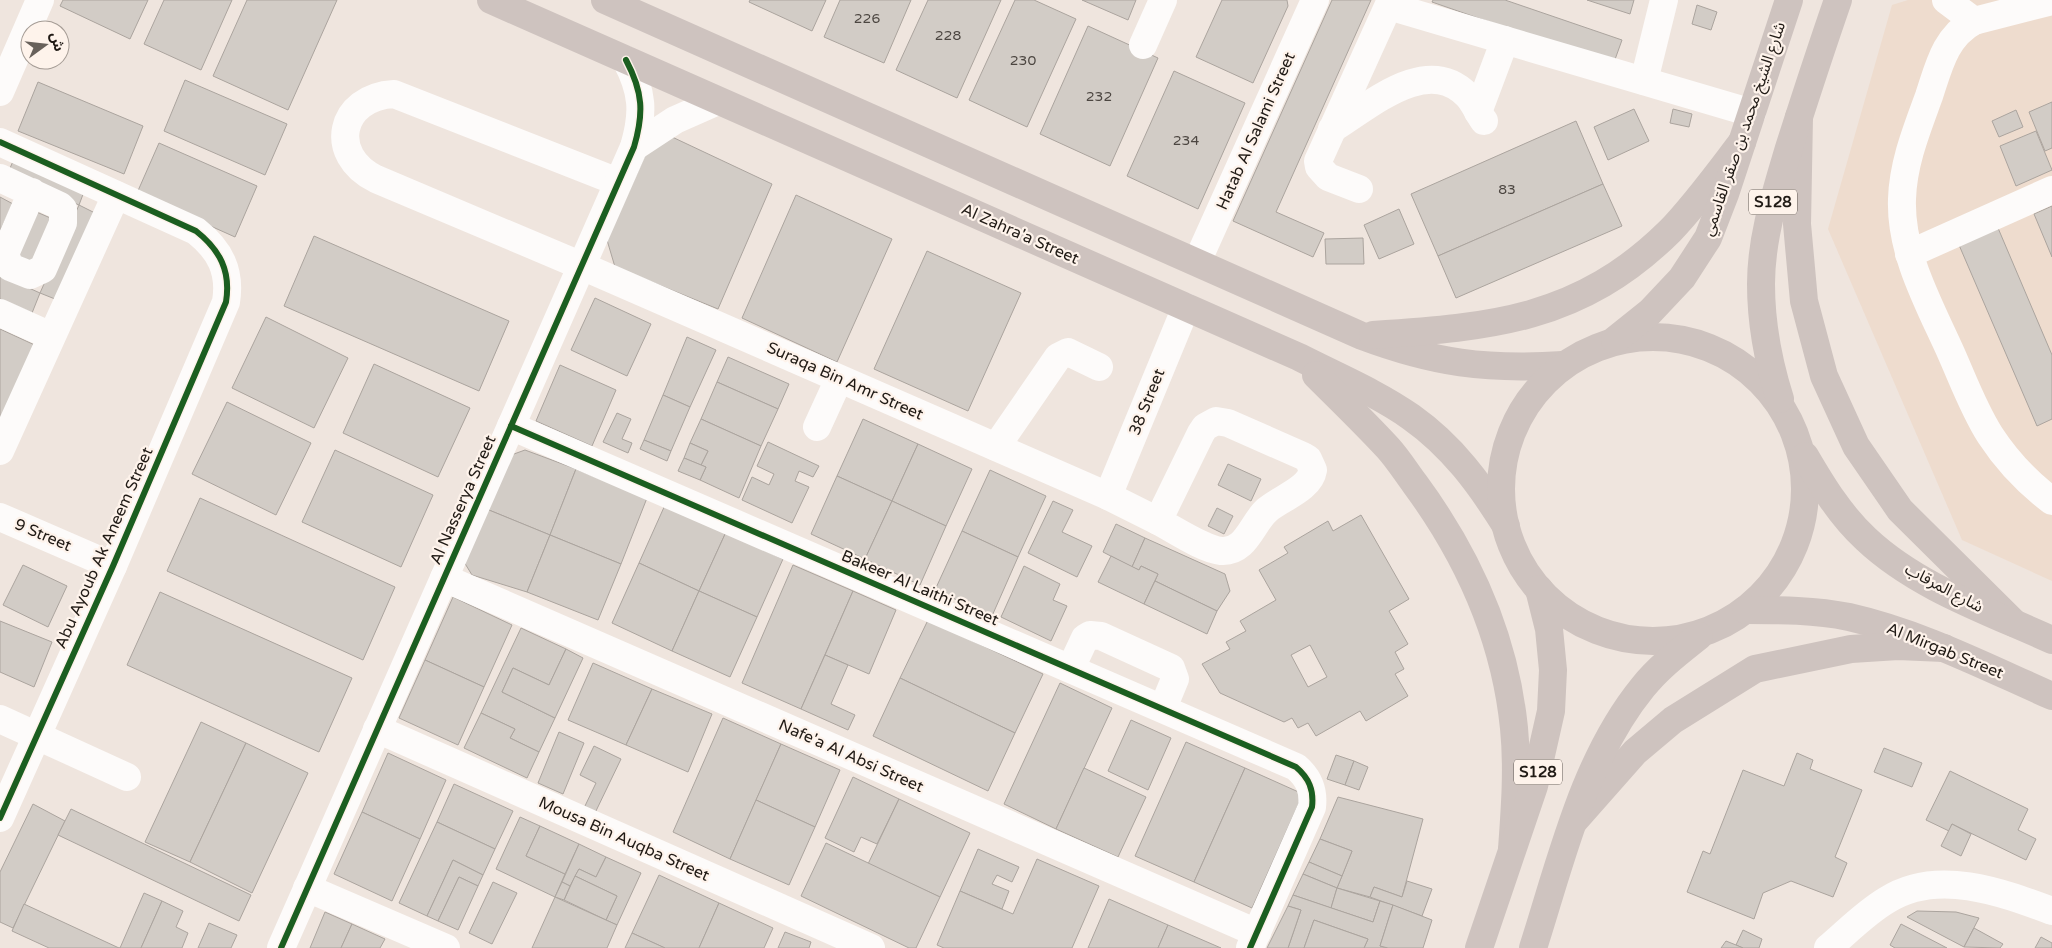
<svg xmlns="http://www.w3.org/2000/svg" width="2052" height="948" font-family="'Varela Round','Noto Sans Arabic',sans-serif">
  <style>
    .built { fill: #eedcce }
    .building { fill: #d2ccc6; stroke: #aba49e; fill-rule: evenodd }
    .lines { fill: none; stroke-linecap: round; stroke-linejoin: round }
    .minor { stroke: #fdfbfa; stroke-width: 28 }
    .major { stroke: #cec3bf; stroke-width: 28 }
    .cycleway-casing { stroke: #fef3eb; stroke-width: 9 }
    .cycleway { stroke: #1b5e20; stroke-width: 6 }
    .labels { text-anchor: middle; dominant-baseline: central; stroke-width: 4.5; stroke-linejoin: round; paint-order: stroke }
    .number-label { font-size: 14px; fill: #4c4641 }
    .shield { fill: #fef3eb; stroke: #635b55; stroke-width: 1 }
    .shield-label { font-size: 15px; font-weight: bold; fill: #201a15 }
    .street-label { font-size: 16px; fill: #201a15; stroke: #fef3eb }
  </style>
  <rect width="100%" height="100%" fill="#efe5de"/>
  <path class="built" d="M1908,0H2052V581L1962,540L1828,229L1892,5Z"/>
  <g class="building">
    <path d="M63,0H148L130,39L60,6Z"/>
    <path d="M164,0H232L201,70L144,44Z"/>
    <path d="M247,0H337L288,110L213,76Z"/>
    <path d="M750,0H826L812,31L749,2Z"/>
    <path d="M840,0H911L884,63L824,37Z"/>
    <path d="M928,0H1001L957,98L896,70Z"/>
    <path d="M1015,0H1034L1076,19L1027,127L969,100Z"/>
    <path d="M1082,0H1136L1128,20Z"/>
    <path d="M1222,0H1287L1288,6L1253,83L1196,57Z"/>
    <path d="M1332,0H1371L1276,212L1324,233L1313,257L1233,221Z"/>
    <path d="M1433,0H1505L1622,40L1613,65L1432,2Z"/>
    <path d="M1587,0H1634L1630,14Z"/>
    <path d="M1697,5L1717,12L1711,30L1692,24Z"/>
    <path d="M1088,26L1158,58L1110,166L1040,134Z"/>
    <path d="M1174,71L1245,103L1198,209L1127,176Z"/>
    <path d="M185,80L287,124L265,175L164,131Z"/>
    <path d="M38,82L143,126L124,174L18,131Z"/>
    <path d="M2052,102V148L2045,151L2029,112Z"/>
    <path d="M1634,109L1649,141L1608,160L1594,127Z"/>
    <path d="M1673,109L1692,114L1689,127L1670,123Z"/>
    <path d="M2016,110L2023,127L1999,137L1992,121Z"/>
    <path d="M1576,121L1603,184L1438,256L1411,194Z"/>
    <path d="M2036,131L2052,170L2016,186L2000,146Z"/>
    <path d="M670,136L772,184L718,309L615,267L607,240L649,146Z"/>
    <path d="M159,143L257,186L235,237L137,193Z"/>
    <path d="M14,159L85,189L79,205L7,175Z"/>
    <path d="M1603,184L1622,226L1456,298L1438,256Z"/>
    <path d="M796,195L892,239L837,362L742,318Z"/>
    <path d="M0,197L13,204L0,231Z"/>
    <path d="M79,205L99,215L60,301L40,293Z"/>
    <path d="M2052,206V257L2034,214Z"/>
    <path d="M1399,209L1414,244L1379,259L1364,225Z"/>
    <path d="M32,210L55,220L36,265L13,256Z"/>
    <path d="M1998,228L2052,355V419L2037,426L1959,245Z"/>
    <path d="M314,236L509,321L479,391L284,306Z"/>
    <path d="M1363,238L1364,264H1326L1325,239Z"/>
    <path d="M927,251L1021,293L968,411L874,369Z"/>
    <path d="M0,275L40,293L32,313L0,299Z"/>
    <path d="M595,298L651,324L627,376L571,350Z"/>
    <path d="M266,317L348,358L314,428L232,388Z"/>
    <path d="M0,329L39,347L0,434Z"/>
    <path d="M687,337L716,350L690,407L663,395Z"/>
    <path d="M728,357L789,384L778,409L717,382Z"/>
    <path d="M374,364L470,408L438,477L343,433Z"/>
    <path d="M560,365L616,390L592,446L536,421Z"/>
    <path d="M717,382L778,409L761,446L701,419Z"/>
    <path d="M663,395L690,407L671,451L644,440Z"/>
    <path d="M227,402L311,443L276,515L192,474Z"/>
    <path d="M617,413L631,419L622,439L632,443L628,453L603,442Z"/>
    <path d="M701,419L761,446L739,498L700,480L706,467L701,465L708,451L690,443Z"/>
    <path d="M863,419L918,444L892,501L837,476Z"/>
    <path d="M644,440L671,451L667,461L640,449Z"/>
    <path d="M768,442L819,466L813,477L799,471L795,481L809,487L792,523L742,500L752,477L769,485L774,474L757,466Z"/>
    <path d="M690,443L708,451L701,465L684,458Z"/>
    <path d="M918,444L972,469L946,526L892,501Z"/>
    <path d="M335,450L433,495L401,567L302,522Z"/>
    <path d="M525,450L576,469L550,535L484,508L503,458Z"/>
    <path d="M684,458L706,467L700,480L678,471Z"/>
    <path d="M1228,464L1261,479L1251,501L1218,485Z"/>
    <path d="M576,469L647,498L621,564L550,535Z"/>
    <path d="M990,470L1046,496L1018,557L962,531Z"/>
    <path d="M837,476L892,501L865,559L811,534Z"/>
    <path d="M200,498L395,587L363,660L167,571Z"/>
    <path d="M892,501L946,526L920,585L865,559Z"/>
    <path d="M1053,501L1073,510L1062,532L1092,546L1077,577L1028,553Z"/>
    <path d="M665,505L726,532L699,591L639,563Z"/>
    <path d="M484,508L550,535L527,592L472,575L461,557Z"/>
    <path d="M1217,508L1233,516L1224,534L1208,526Z"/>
    <path d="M1361,515L1409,599L1389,611L1408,644L1395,652L1404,669L1395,674L1408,696L1366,721L1360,711L1316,736L1308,723L1298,728L1292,718L1284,722L1220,693L1202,664L1230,649L1226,642L1246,631L1240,621L1276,600L1259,570L1288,553L1284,547L1328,521L1333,531ZM1310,645L1327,677L1308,687L1291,655Z"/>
    <path d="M1116,524L1145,538L1132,567L1103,552Z"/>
    <path d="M962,531L1018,557L992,616L935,590Z"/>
    <path d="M726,532L783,559L757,617L699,591Z"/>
    <path d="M550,535L621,564L598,620L527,592Z"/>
    <path d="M1145,538L1225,574L1230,591L1217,611L1155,581L1158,574L1141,566L1139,570L1132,567Z"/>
    <path d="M1111,556L1139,570L1141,566L1158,574L1144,604L1098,582Z"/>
    <path d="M639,563L699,591L672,651L612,623Z"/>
    <path d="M23,565L67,586L48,627L3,605Z"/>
    <path d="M793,565L853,591L801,709L742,683Z"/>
    <path d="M1024,566L1060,584L1053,600L1067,606L1051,641L1001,617Z"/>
    <path d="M1155,581L1217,611L1207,634L1144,604Z"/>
    <path d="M699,591L757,617L730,677L672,651Z"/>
    <path d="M853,591L896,610L869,674L825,655Z"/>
    <path d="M160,592L352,678L319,752L127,665Z"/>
    <path d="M453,597L512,625L484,687L425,660Z"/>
    <path d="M928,620L1043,674L1015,733L900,678Z"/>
    <path d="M0,621L52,642L34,687L0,672Z"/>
    <path d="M521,628L566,649L549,685L513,668L502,692L555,718L539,752L510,738L515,729L481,713Z"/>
    <path d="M566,649L583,658L555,718L502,692L513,668L549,685Z"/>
    <path d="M825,655L848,665L831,704L855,715L848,730L801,709Z"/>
    <path d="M425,660L484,687L458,745L399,718Z"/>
    <path d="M593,663L652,689L626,745L568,720Z"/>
    <path d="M900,678L1015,733L988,791L873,736Z"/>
    <path d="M1060,683L1112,708L1056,829L1004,804Z"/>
    <path d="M652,689L712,714L688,772L626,745Z"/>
    <path d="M481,713L515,729L510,738L539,752L527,778L464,748Z"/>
    <path d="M723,718L781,744L730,859L673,832Z"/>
    <path d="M1131,720L1171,738L1148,790L1108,771Z"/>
    <path d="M201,722L246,743L190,862L145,842Z"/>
    <path d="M559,732L584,743L563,794L538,783Z"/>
    <path d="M1186,742L1245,768L1194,882L1135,856Z"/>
    <path d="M246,743L308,773L252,893L190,862Z"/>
    <path d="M781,744L840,770L815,827L756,800Z"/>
    <path d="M594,746L621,759L595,813L584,808L596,783L580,775Z"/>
    <path d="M1884,748L1922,763L1912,787L1874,772Z"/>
    <path d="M388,753L446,780L420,839L362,812Z"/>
    <path d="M1797,753L1813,760L1810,769L1862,790L1835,857L1847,863L1833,897L1791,881L1763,893L1754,919L1687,892L1703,851L1710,854L1743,770L1784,786Z"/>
    <path d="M1336,755L1354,761L1345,785L1327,779Z"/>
    <path d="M1354,761L1368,767L1359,790L1345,785Z"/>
    <path d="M1084,768L1146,797L1118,857L1056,829Z"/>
    <path d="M1245,768L1303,794L1252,908L1194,882Z"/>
    <path d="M1950,771L2028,809L2018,830L2036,839L2026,860L1952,824L1949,831L1926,820Z"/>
    <path d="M853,777L899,799L877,844L861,837L854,852L825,838Z"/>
    <path d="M454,784L513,811L495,849L437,822Z"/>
    <path d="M1338,797L1423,819L1402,897L1374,887L1370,897L1337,888L1352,851L1320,839Z"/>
    <path d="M899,799L970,833L940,897L868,864Z"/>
    <path d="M756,800L815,827L789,885L730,859Z"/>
    <path d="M33,804L65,821L13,928L0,922V872Z"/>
    <path d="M71,809L251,895L239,921L58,835Z"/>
    <path d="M362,812L420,839L392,901L334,874Z"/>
    <path d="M520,817L540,826L526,856L565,874L555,897L496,869Z"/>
    <path d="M437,822L495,849L483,875L453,860L427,916L399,903Z"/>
    <path d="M1952,824L1971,834L1961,856L1941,846Z"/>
    <path d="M540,826L579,844L565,874L526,856Z"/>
    <path d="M1320,839L1352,851L1342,876L1309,862Z"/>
    <path d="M826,843L940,897L916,948H909L801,896Z"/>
    <path d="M579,844L606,857L596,877L579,869L570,886L562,882Z"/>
    <path d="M978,849L1019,867L1012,882L997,875L992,884L1009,891L1002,909L960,891Z"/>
    <path d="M606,857L641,873L617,925L606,920L617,896L575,876L579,869L596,877Z"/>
    <path d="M1037,859L1099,886L1072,948H944L937,945L960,891L1013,914Z"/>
    <path d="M453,860L483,875L478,886L459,877L438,921L427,916Z"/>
    <path d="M1309,862L1342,876L1337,888L1303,874Z"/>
    <path d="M1303,874L1337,888L1331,908L1293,895Z"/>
    <path d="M659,875L719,903L699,948H665L632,933Z"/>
    <path d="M575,876L617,896L606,920L564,900Z"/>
    <path d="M459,877L478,886L458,930L438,921Z"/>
    <path d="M1407,881L1432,889L1422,916L1370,897L1374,887L1402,897Z"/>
    <path d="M493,882L517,893L492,944L469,933Z"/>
    <path d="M562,882L570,886L564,900L555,897Z"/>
    <path d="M1337,888L1380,901L1373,922L1331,908Z"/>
    <path d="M144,893L162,901L141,948H120Z"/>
    <path d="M1293,895L1373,922L1380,901L1393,905L1380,946L1388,948H1364L1368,939L1314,920L1304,948H1288L1301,910L1288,906Z"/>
    <path d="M555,897L617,925L607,948H532Z"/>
    <path d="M1109,899L1168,925L1158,948H1088Z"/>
    <path d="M162,901L183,911L176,927L188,933L182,948H141Z"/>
    <path d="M719,903L773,928L764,948H699Z"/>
    <path d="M24,904L119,948H120H49L12,931Z"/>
    <path d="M1393,905L1432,920L1423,948H1388L1380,946Z"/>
    <path d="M1288,906L1301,910L1288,948H1267Z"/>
    <path d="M1917,911L1956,912L1979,918L1964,947L1907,917Z"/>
    <path d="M325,912L352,924L341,948H310Z"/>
    <path d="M1314,920L1368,939L1364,948H1304Z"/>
    <path d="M209,923L237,935L231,948H198Z"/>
    <path d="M352,924L385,939L380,948H341Z"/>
    <path d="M1901,924L1947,948H1895L1890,945Z"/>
    <path d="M1168,925L1221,948H1158Z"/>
    <path d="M1974,928L2003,944L2000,948L1964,947Z"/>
    <path d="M1743,930L1762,939L1759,948H1743L1736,945Z"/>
    <path d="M785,932L811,942L809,948H778Z"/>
    <path d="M632,933L665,948H625Z"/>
    <path d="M2041,937L2052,943V948H2035Z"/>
    <path d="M1726,941L1736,945L1743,948H1721Z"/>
  </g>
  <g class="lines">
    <g class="minor">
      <path d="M1946,0L1974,21"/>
      <path d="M2052,1L1974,21C1945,37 1939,66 1929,96C1917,129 1903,163 1902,199C1900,253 1929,304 1951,353C1963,380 1974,410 1990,435C2007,461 2028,483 2052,501"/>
      <path d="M1389,6L1752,113"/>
      <path d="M1143,45L1163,0"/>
      <path d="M1644,81L1664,0"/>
      <path d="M0,92L40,0"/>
      <path d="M1478,112L1505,40"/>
      <path d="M1332,129C1370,106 1426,54 1467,95C1474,102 1478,113 1484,121"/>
      <path d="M0,142L196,231C220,250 231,271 226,302L113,566L0,818"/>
      <path d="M634,147L675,120L718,101"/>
      <path d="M0,178L60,206L63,209V223L43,269L30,275L10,267L5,254L32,192"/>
      <path d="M618,182L394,94C339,97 327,155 376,179L582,266L1108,496L1158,521"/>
      <path d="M1359,189L1328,177L1319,167L1318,161L1391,0"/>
      <path d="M1909,254L2052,190"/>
      <path d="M1197,262L1315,0"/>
      <path d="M0,313L51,336"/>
      <path d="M1216,421L1228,423L1303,456L1308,459L1313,470C1310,489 1281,498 1267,510C1252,523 1246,553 1221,551C1203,549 1175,530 1158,521L1201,433L1205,427Z"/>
      <path d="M511,426L1296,767C1309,778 1314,790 1312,807L1250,948"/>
      <path d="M817,427L839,379"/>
      <path d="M996,447L1058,357L1068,352L1099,367"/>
      <path d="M0,451L116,195"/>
      <path d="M1108,496L1186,307"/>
      <path d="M0,517L113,566"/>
      <path d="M444,578L1257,933"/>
      <path d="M1071,668L1085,638L1090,635L1101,636L1171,668L1175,679L1163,708"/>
      <path d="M0,719L127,777"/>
      <path d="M377,729L871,948"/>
      <path d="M307,888L446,948"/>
      <path d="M281,948L634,147C644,113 643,92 626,60"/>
      <path d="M1828,948C1847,932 1865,913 1887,900C1937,868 2001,892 2052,911"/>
    </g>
    <g class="major">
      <path d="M491,0L1299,357C1336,376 1377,393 1411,417C1452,446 1480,484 1506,526"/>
      <path d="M605,0L1362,336C1434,363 1486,370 1563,365"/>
      <path d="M1799,117L1797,224L1804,301L1824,376L1856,446L1900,510L2014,623"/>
      <path d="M1373,335C1492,327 1580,320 1670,231C1696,204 1719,172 1742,142"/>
      <circle cx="1653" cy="489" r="152"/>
      <path d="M1615,340L1650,312L1682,278L1708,238L1725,194L1789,0"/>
      <path d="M1316,375C1340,399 1365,423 1388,448C1398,459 1406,472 1415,484C1468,556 1505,639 1514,728C1518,768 1515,808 1512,849"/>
      <path d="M1780,399C1768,361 1761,324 1761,284C1761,237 1776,192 1789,148C1805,98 1821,49 1838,0"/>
      <path d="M1805,456C1822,485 1840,515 1866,539C1917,587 1988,611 2052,640"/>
      <path d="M1746,610C1780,610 1815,610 1849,617C1920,633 1986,667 2052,696"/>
      <path d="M1575,820L1635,752L1673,720L1755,669L1851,649L1898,646L1944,648"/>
      <path d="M1479,948L1534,786L1551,711L1553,670L1549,629L1539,589"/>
      <path d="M1533,948C1561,861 1584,759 1643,687C1659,667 1679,652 1699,636"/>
    </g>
    <g class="cycleway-casing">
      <g id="cycleway">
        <path d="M0,142L196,231C220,250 231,271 226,302L113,566L0,818"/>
        <path d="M511,426L1296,767C1309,778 1314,790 1312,807L1250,948"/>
        <path d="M281,948L634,147C644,113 643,92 626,60"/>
      </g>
    </g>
    <use href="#cycleway" class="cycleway"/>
  </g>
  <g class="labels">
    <g class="number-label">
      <text x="867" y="18">226</text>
      <text x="948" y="35">228</text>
      <text x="1023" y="60">230</text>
      <text x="1099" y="96">232</text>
      <text x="1186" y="140">234</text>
      <text x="1507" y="189">83</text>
    </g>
    <g class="shield">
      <rect x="1749" y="189.5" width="48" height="25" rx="4"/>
      <rect x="1514" y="759.5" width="48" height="25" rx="4"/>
    </g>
    <g class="shield-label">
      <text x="1773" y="202">S128</text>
      <text x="1538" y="772">S128</text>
    </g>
    <g class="street-label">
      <text transform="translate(1744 129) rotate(-71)">شارع الشيخ محمد بن صقر القاسمي</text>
      <text transform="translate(1256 131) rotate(-66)">Hatab Al Salami Street</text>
      <text transform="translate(1020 234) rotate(24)">Al Zahra'a Street</text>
      <text transform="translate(845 381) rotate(24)">Suraqa Bin Amr Street</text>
      <text transform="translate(1147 402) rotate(-68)">38 Street</text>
      <text transform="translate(463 500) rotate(-66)">Al Nasserya Street</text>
      <text transform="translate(43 535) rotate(23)">9 Street</text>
      <text transform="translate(104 548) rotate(-66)">Abu Ayoub Ak Aneem Street</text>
      <text transform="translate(920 588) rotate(23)">Bakeer Al Laithi Street</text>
      <text transform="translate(1944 588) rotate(28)">شارع المرقاب</text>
      <text transform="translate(1945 651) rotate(22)">Al Mirgab Street</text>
      <text transform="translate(851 756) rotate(24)">Nafe'a Al Absi Street</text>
      <text transform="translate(624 839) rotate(24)">Mousa Bin Auqba Street</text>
    </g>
  </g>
  <g transform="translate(45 45) rotate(75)"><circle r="24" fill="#fef3eb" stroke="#a59c95"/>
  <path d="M0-4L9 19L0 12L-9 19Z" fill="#68615b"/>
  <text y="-8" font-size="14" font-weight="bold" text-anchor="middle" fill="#201a15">ش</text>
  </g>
</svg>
